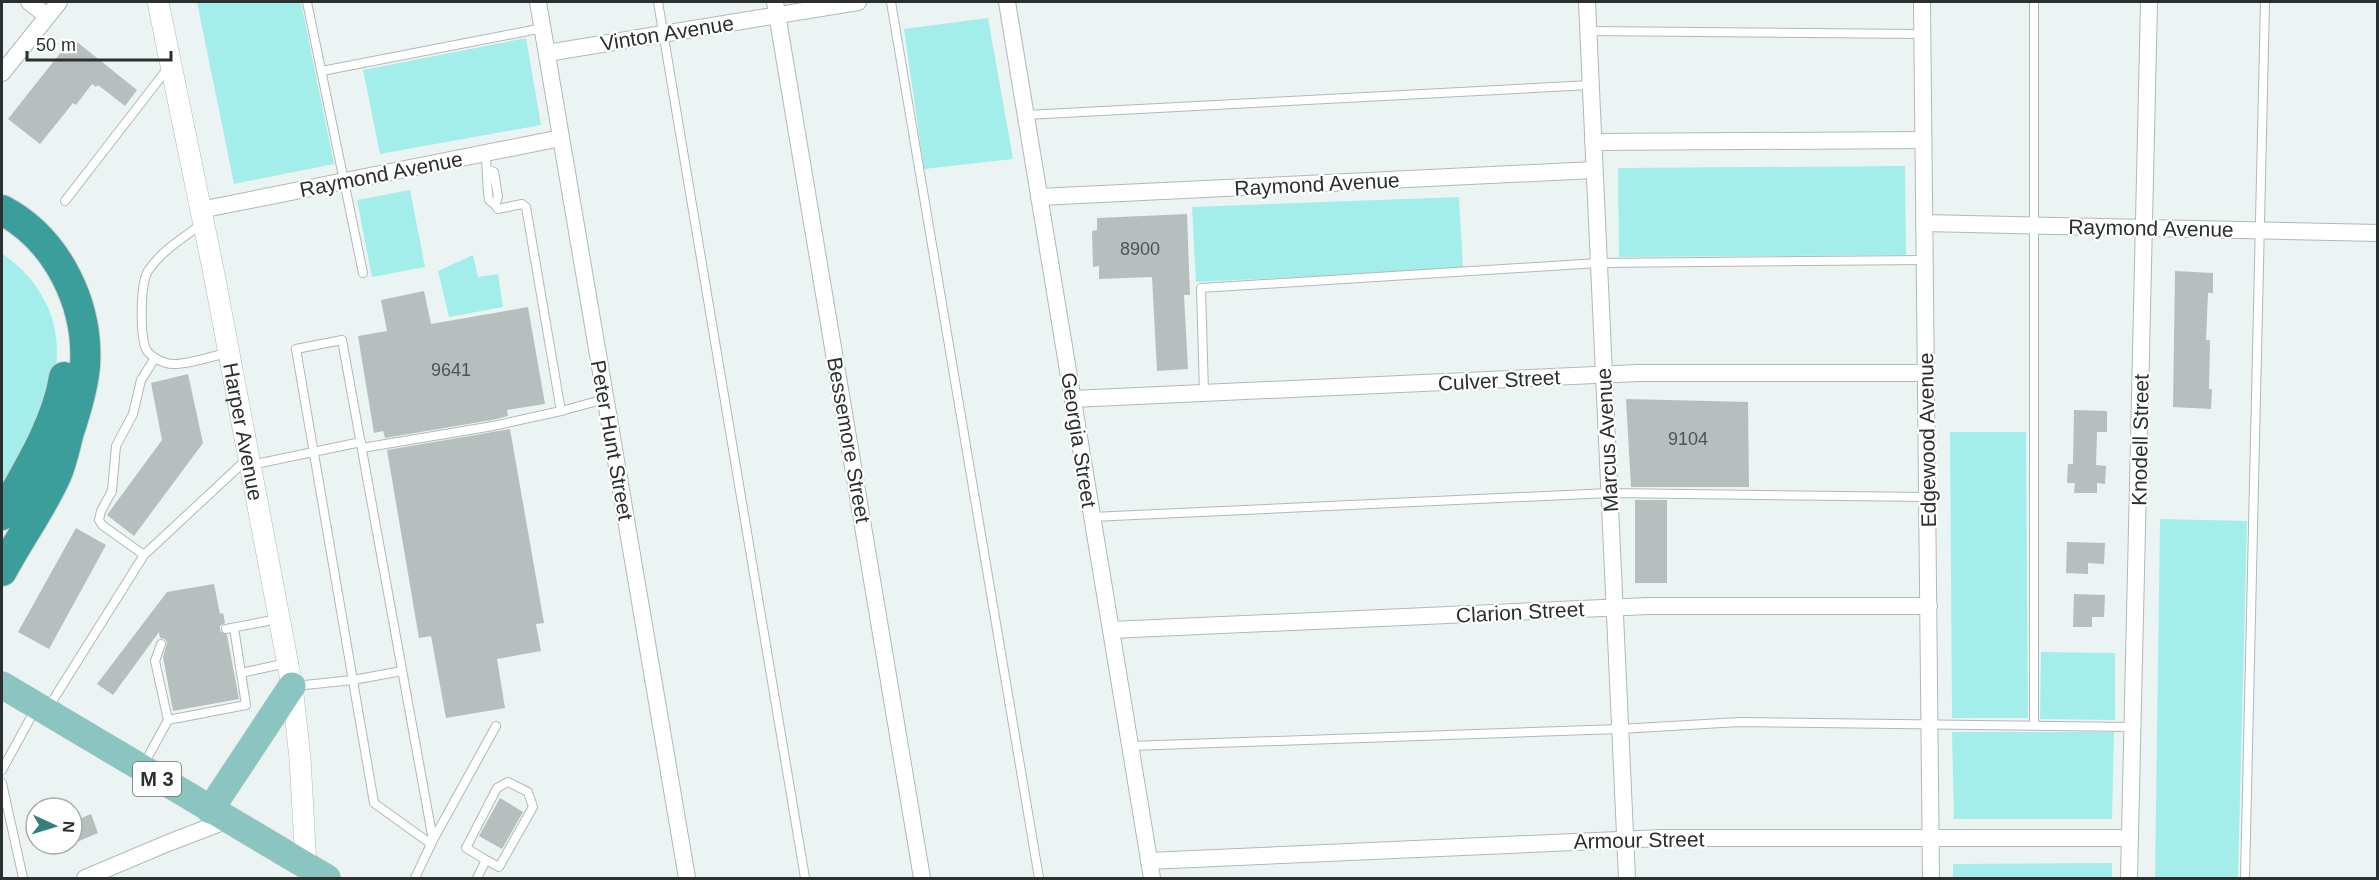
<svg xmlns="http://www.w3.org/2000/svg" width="2379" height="880" font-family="Helvetica,sans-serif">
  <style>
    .green { fill: #a3eeea }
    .building { fill: #b6bfbe }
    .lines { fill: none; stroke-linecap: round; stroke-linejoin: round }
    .service-casing { stroke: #b0b9b8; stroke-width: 10 }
    .minor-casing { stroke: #b0b9b8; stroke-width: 18 }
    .tertiary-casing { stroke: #b0b9b8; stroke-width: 22 }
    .primary-casing { stroke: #d1d1d1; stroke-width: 28 }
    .motorway-casing { stroke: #d1d1d1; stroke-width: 32 }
    .service { stroke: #fff; stroke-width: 8 }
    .minor { stroke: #fff; stroke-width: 16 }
    .tertiary { stroke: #fff; stroke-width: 21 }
    .primary { stroke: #8ac5c2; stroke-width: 27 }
    .motorway { stroke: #3c9e9a; stroke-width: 30 }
    .labels { text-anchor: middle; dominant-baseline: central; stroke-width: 4.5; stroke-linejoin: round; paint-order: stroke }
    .number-label { font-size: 18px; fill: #4e5353 }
    .shield { fill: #fff; stroke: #6b6d6d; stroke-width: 1.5 }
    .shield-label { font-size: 20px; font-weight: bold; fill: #2c2f2f }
    .street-label { font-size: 21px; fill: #2c2f2f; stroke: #fff }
  </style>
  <rect width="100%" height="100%" fill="#ebf4f3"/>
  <g class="green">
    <path d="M197,2H301L334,164L234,184Z"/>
    <path d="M988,18L1013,159L924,169L904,29Z"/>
    <path d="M526,38L541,125L380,154L363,70Z"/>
    <path d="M1905,166L1906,255L1619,257L1618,168Z"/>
    <path d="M410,190L425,267L372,277L357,200Z"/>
    <path d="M1459,197L1463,269L1196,282L1192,207Z"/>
    <path d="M2,253C10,260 19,266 26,274C37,285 47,303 52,318C71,384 32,430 2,485Z"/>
    <path d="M473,255L478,277L498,274L503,307L449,317L438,271Z"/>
    <path d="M1950,432H2026L2028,718H1952Z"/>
    <path d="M2160,519L2247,521L2238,878H2155Z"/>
    <path d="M2041,652L2115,653V720L2040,719Z"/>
    <path d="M1952,732H2114L2112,819H1954Z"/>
    <path d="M2112,863V878H1953V864Z"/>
  </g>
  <g class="building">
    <path d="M72,38L137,90L125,106L98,85L96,87L92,84L76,105L73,103L40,144L8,119Z"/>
    <path d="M1187,214L1190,295H1184L1188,369L1157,371L1152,277L1099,279V266L1093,267L1092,231L1097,230V218Z"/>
    <path d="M2175,271L2213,273V293H2208L2206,340H2210L2209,389H2212L2211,409L2173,407Z"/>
    <path d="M424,291L431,324L528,307L545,404L507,410L508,416L492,420L385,438L383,431L374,433L358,336L387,331L381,300Z"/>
    <path d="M188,374L203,443L134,536L107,515L162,440L151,383Z"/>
    <path d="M1626,399L1748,402L1749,487H1631Z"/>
    <path d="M2074,410L2107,411V432H2097L2096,465L2106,466L2105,484L2097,483V493H2074L2075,483H2067L2068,464H2073Z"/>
    <path d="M510,429L544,623L536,624L541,651L497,659L505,708L446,718L431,636L419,638L387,450Z"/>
    <rect x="1635" y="500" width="32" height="83"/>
    <path d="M76,528L106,545L49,649L18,632Z"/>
    <path d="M2067,542L2105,543L2104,564L2088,563V574L2066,573Z"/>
    <path d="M214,584L220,614L223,613L225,623L220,626V631L227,635L239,699L173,711L163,657L167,643L165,639L160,638L159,632L113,695L97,684L167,592Z"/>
    <path d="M2074,594L2105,595L2104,617H2092V627H2073Z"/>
    <path d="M500,798L523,812L502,849L479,836Z"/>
    <path d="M91,814L98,833L72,844V822Z"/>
  </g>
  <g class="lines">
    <g class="service-casing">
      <g id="service">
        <path d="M307,2L363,273"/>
        <path d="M658,2L805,878"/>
        <path d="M891,2L1039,878"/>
        <path d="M1588,31L1922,34"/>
        <path d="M322,71L543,28"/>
        <path d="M1026,115L1590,85"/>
        <path d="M485,153C488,169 486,183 489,200L495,205L498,197L494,172L487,169"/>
        <path d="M65,201L168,68"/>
        <path d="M495,205L498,209L522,204L526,207L561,411L605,399"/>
        <path d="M203,223C183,238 161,251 148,271C140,284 140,335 146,349C150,357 164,364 173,364C188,365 212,356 227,353"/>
        <path d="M1204,393L1201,288L1598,263L1925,260"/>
        <path d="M362,448L493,426L561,411"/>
        <path d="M251,465L361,442"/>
        <path d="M1092,517L1609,493L1927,497"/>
        <path d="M144,555L102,525L99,520L101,511L112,491L116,446L133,414L141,380L155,358"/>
        <path d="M226,629L278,619"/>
        <path d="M161,644L155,661L168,720"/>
        <path d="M241,673L287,663"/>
        <path d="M295,686L353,680L402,671"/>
        <path d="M48,708L144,555L246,460"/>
        <path d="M2034,725V2"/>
        <path d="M1130,746L1620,729L1739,722L2132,727"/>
        <path d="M143,766L168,720L246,705L234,628"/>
        <path d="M2,770L36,708"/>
        <path d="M2,783L23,878"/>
        <path d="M431,844L374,803L296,349L342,340L433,840"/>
        <path d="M415,878L433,840L496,726"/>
        <path d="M477,878L486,860L499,867L533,807L528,792L508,782L497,788L466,848L486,860"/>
        <path d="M2245,878L2265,2"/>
      </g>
    </g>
    <g class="minor-casing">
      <g id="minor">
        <path d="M29,2L47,16"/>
        <path d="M538,2L687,878"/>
        <path d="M775,2L922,878"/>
        <path d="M1007,2L1152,878"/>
        <path d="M1587,2L1627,878"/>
        <path d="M1922,2L1931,878"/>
        <path d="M547,53L858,2"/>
        <path d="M2,73L59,2"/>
        <path d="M1593,142L1923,140"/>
        <path d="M1039,197L1594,170"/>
        <path d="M200,210L561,138"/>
        <path d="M1924,223L2378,233"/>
        <path d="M1073,399L1638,373H1926"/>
        <path d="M1111,630L1648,606H1929"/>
        <path d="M1149,861L1663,838H2129"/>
        <path d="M85,878L168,843L228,820"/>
        <path d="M2129,878L2149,2"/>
      </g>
    </g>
    <g class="tertiary-casing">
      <g id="tertiary">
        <path id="s1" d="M158,2L213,269L292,686L300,758L306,866"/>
      </g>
    </g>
    <g class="primary-casing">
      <g id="primary">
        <path d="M2,685L327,878"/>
        <path d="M210,810L292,686"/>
      </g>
    </g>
    <g class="motorway-casing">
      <g id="motorway">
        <path d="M2,210C57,239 89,304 85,366C83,389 76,411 69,432C65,447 62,463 56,476C41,509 19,539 2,571"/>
        <path d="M2,515C25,474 57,424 64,377"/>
      </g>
    </g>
    <use href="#service" class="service"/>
    <use href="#minor" class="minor"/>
    <use href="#tertiary" class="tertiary"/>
    <use href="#primary" class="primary"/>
    <use href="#motorway" class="motorway"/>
  </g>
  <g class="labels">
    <g class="number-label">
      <text x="1140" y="249">8900</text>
      <text x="451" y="370">9641</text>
      <text x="1688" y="439">9104</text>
    </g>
    <rect class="shield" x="133" y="762" width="48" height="34" rx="4.5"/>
    <g class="shield-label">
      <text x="157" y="779">M 3</text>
    </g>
    <g class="street-label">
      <text transform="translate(667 33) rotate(-9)">Vinton Avenue</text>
      <text transform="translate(381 174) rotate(-11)">Raymond Avenue</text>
      <text transform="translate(1317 184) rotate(-3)">Raymond Avenue</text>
      <text transform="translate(2151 228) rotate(1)">Raymond Avenue</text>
      <text transform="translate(1499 380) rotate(-3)">Culver Street</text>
      <text stroke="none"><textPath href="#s1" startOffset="438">Harper Avenue</textPath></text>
      <text transform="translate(612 440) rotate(80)">Peter Hunt Street</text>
      <text transform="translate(849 440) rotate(80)">Bessemore Street</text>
      <text transform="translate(1079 440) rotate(81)">Georgia Street</text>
      <text transform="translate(1607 440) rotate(-93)">Marcus Avenue</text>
      <text transform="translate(1927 440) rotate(-91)">Edgewood Avenue</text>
      <text transform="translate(2140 440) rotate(-89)">Knodell Street</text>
      <text transform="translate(1520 612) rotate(-3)">Clarion Street</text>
      <text transform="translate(1639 840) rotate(-1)">Armour Street</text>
    </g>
  </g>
  <rect width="2379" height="880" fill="none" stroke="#2c2f2f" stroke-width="6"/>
  <g transform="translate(54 826) rotate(94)"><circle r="28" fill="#ffffff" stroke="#abacac" stroke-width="1.5"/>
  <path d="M0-4.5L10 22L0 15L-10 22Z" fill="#367e7b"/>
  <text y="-9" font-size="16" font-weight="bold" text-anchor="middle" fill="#2c2f2f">N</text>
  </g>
  <path d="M27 51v9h144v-9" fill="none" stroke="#2c2f2f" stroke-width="3"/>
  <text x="36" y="51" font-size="18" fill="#2c2f2f" stroke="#ffffff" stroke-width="4.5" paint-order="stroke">50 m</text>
</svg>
